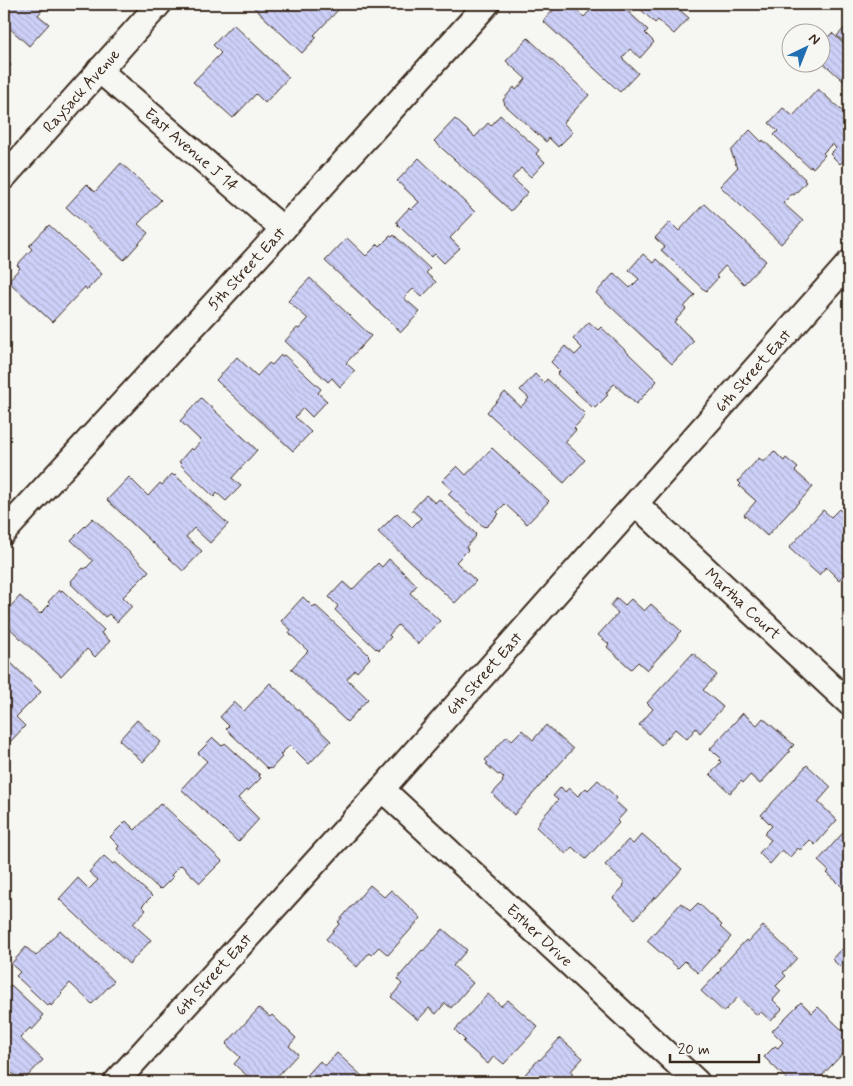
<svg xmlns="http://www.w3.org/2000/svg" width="853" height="1086" font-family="Mynerve,sans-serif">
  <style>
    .building { fill: url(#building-back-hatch); stroke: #3b2a1e }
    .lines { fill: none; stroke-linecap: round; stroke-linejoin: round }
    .minor-casing { stroke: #3b2a1e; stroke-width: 28 }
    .minor { stroke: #f6f6f2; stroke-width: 24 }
    .labels { text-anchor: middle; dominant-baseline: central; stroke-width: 4; stroke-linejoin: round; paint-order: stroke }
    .street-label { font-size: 16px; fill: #3b2a1e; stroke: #f6f6f2 }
  </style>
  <defs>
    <pattern id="building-back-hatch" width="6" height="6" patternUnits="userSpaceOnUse" patternTransform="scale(1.25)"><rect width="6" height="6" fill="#cdd0f8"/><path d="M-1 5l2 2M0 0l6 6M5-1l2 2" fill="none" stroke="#b1b3d4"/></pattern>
  </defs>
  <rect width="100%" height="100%" fill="#f6f6f2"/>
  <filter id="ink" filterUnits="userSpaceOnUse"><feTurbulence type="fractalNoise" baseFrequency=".02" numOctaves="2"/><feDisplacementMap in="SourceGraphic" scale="10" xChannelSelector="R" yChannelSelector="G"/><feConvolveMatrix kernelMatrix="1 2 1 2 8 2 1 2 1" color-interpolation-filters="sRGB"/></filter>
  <g filter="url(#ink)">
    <g class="building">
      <path d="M4,4H48L38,15L49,24L29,46L4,23Z"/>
      <path d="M250,4H344L314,35L317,37L302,53Z"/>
      <path d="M559,4H570L584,17L596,4L599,6L602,4H620L648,30L645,33L654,42L640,58L630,49L622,58L638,73L620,92L543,21Z"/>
      <path d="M635,4H673L689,18L674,34L658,20L655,23Z"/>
      <path d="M849,23V47L837,36Z"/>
      <path d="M233,24L289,77L265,103L256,94L233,118L193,82L221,53L213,45Z"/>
      <path d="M832,33L848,48L849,47V86L820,60V45Z"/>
      <path d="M528,38L589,95L563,123L573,132L558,147L549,138L546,142L504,104L505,103L503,100L514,87L516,90L526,79L506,61Z"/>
      <path d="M4,58L11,65L4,73Z"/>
      <path d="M818,89L849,117V160L846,158L840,164L830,154L836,148L832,144L823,153L825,155L813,168L811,166L810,168L774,135L778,131L769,123L783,108L793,116Z"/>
      <path d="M500,115L539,150L536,154L545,162L531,177L521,168L512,178L528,192L511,211L434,141L455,119L475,137L488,123L491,126Z"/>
      <path d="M750,130L762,142L763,140L805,179L804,180L806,182L794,195L792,194L783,203L803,221L781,244L720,186L738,167L736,165L731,151Z"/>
      <path d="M419,158L475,212L450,238L460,248L444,263L435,254L431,257L397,224L398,223L396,222L409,208L411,210L419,202L397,181Z"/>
      <path d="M121,163L161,200L138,224L148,233L124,260L66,207L87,184L95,192Z"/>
      <path d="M704,204L766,261L744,284L725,266L716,276L718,278L706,291L704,289H703L661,250L665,247L655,238L670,222L679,231Z"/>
      <path d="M49,225L102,274L87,290L85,287L52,322L8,281L20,268L17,265L32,249L29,246Z"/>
      <path d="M394,235L430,269L426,273L436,282L422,297L413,289L404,298L420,312L401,332L325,261L347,238L366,256L378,244L380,246L390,236L392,237Z"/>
      <path d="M643,254L653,263L656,259L695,295L684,307L686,309L674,322L694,341L672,364L596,293L614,273L630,288L639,279L629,270Z"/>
      <path d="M310,278L371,336L346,363L355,371L340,387L332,378L328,382L285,341L297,328L299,329L308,319L288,301Z"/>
      <path d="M589,322L598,330L601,327L657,381L636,404L614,384L606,393L608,395L595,408L593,406L592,407L557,374L560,371L551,362L565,346L575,355L582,348L573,339Z"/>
      <path d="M281,355L283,356L284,355L321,389L318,393L327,401L312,417L303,408L295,417L311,432L293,451L216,380L237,357L257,376L269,363L272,365Z"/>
      <path d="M535,374L544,383L547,379L584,413L583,414L585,416L574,428L576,430L565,442L585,460L564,483L487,412L505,392L521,407L529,398L520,390Z"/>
      <path d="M201,398L257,450L232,478L241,486L226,501L217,493L214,497L180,464L181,463L179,462L191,448L193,450L201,441L180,421Z"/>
      <path d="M492,448L549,501L527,524L505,504L497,512L499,514L486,527L485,526L484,527L448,494L452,490L442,481L457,466L466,475Z"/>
      <path d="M774,451L784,461L786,458L798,468L795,471L813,487L767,536L744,515L756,501L739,486L741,484L738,481L759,458L764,462Z"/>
      <path d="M172,474L174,476L175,475L228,524L210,543L194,528L186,537L202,551L183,571L107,500L129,477L148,496L160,483L162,485Z"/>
      <path d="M426,495L435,503L439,499L476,534L475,535L476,536L466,547L468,550L456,562L476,581L455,603L378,532L397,513L412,527L421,518L412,510Z"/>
      <path d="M839,509L849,519V569L839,580L826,567L819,575L789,548L823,510L831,517Z"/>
      <path d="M93,518L149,571L123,597L132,606L117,622L109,614L105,617L71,584L72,583L71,581L83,568L85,569L93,561L71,540Z"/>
      <path d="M389,559L417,585L410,593L440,621L418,644L398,625L389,635L391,637L379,650L377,648L376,649L335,610L338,606L329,597L343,582L352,590L378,563L382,567Z"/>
      <path d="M59,590L61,592L62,590L104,630L101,633L110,641L95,657L87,649L61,676L4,623V614L20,596L40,614L50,604L48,602Z"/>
      <path d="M303,597L313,607L315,605L369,655L368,656L370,658L357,672L355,670L347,679L368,699L347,722L291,669L308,651L289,633L291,630L281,621Z"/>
      <path d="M617,598L625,605L631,599L644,611L651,604L681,631L677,635L678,636L647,670L638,662L631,669L607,647L609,644L598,635L618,613L610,606Z"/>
      <path d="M693,653L717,675L703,690L723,707L700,733L696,728L687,739L675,729L661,745L639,725L653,709L647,703Z"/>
      <path d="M4,656L41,692L16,717L25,726L10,742L4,736Z"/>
      <path d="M270,683L331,741L309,764L290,745L280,755L282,757L271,769L269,768L268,769L226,729L229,726L220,717L234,702L244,711Z"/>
      <path d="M743,713L757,725L763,718L794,745L789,750L790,751L760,784L750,775L743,783L741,781L730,793L710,774L721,762L719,760L721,758L710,749Z"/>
      <path d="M137,720L161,742L143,762L119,740Z"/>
      <path d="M546,725L573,749L514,815L492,794L503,782L502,781L504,778L500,774L498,775L486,764L488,763L485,760L507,736L512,740L522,730L533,740Z"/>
      <path d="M213,738L222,746L225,743L260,775L259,776L261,778L248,791L246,790L238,798L259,819L238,842L181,789L207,761L198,753Z"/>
      <path d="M807,765L831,787L818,802L837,820L815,845L810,840L800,850L798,848L790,857L782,850L770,864L759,853L771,840L764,834L772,826L761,815Z"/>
      <path d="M598,780L617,798L615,801L626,811L617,821L619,823L586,859L572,847L566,854L536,827L540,823L539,821L558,800L553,796L561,787L565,792L569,788L578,796L586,788L588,790Z"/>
      <path d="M161,803L222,861L200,883L181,865L171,875L173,877L161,889L160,888L159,889L117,849L119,846L110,837L126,821L135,830Z"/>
      <path d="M849,826V893L827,873L829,871L818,861Z"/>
      <path d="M642,834L682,869L656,898L655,897L635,919L613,898L624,886L623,885L625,883L605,865L628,840L633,844Z"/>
      <path d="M104,856L113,864L115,862L152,896L142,906L146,910L133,924L151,940L129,964L59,899L78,878L89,889L98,880L89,872Z"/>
      <path d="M370,885L384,897L391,890L421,918L388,955L379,947L371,955L369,953L357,967L326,939L340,923L338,922Z"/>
      <path d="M681,903L690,911L698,903L722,925L720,927L731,937L698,973L685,961L678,968L647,941Z"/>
      <path d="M763,926L797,958L783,973L786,976L776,986L781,991L773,1000L782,1009L771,1021L761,1012L757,1015L738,997L724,1012L701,991L721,970L720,968L746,940L748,942Z"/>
      <path d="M443,929L467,950L453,966L473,983L451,1008L445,1003L436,1014L429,1008L418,1020L391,997L402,984L397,979L422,950L423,951Z"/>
      <path d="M60,930L114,981L92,1004L70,983L61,993L62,994L51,1006L50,1004L48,1006L16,976L20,972L11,964L26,947L36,956Z"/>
      <path d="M841,949L849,956V963L846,960L840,967L832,959Z"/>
      <path d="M11,985L43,1015L41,1017L42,1019L32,1030L30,1028L20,1038L43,1060L22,1082L4,1066V987L6,989Z"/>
      <path d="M488,994L501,1006L508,1000L538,1027L504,1064L494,1056L488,1064L463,1042L465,1040L455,1030Z"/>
      <path d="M801,1002L812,1013L818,1007L843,1031L849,1025V1047L816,1082H790L764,1057L775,1046L778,1048L783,1042L772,1031Z"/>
      <path d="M259,1008L270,1017L272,1015L296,1038L289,1046L298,1054L272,1082H254L234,1064L240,1057L226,1044Z"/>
      <path d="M560,1038L583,1058L571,1071L573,1072L571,1074L580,1082H518L539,1059L540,1060Z"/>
      <path d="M337,1053L362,1076L356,1082H301L320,1061L325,1066Z"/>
    </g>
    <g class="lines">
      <g class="minor-casing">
        <g id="minor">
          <path id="s1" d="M99,70L283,229"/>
          <path id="s2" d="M4,177L159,4"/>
          <path id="s3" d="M636,504L849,703"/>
          <path id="s4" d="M4,532L283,229L487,4"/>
          <path id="s5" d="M382,789L697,1082"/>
          <path id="s6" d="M116,1082L382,789L849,263"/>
        </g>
      </g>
      <use href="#minor" class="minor"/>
    </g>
  </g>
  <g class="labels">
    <g class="street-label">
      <text stroke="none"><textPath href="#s2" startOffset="116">Raysack Avenue</textPath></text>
      <text stroke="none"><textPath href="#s1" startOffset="122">East Avenue J 14</textPath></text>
      <text stroke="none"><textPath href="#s4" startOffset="358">5th Street East</textPath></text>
      <text stroke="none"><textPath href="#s6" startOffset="955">6th Street East</textPath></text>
      <text stroke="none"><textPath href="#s3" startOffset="146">Martha Court</textPath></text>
      <text stroke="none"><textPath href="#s6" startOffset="550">6th Street East</textPath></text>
      <text stroke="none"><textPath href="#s5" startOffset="215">Esther Drive</textPath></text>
      <text stroke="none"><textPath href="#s6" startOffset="145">6th Street East</textPath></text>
    </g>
  </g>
  <rect width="853" height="1086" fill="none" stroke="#f6f6f2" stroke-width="20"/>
  <rect x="10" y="10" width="833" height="1066" fill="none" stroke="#3b2a1e" stroke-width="2" filter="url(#ink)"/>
  <g transform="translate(806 48) rotate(43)"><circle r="24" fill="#f6f6f2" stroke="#aba49d"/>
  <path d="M0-4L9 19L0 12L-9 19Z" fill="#1f6fb2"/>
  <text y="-8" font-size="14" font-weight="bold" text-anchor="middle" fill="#3b2a1e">N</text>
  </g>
  <path d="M670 1054v8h89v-8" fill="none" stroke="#3b2a1e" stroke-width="2.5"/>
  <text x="678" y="1054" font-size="15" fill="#3b2a1e" stroke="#f6f6f2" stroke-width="4" paint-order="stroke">20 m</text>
</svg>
